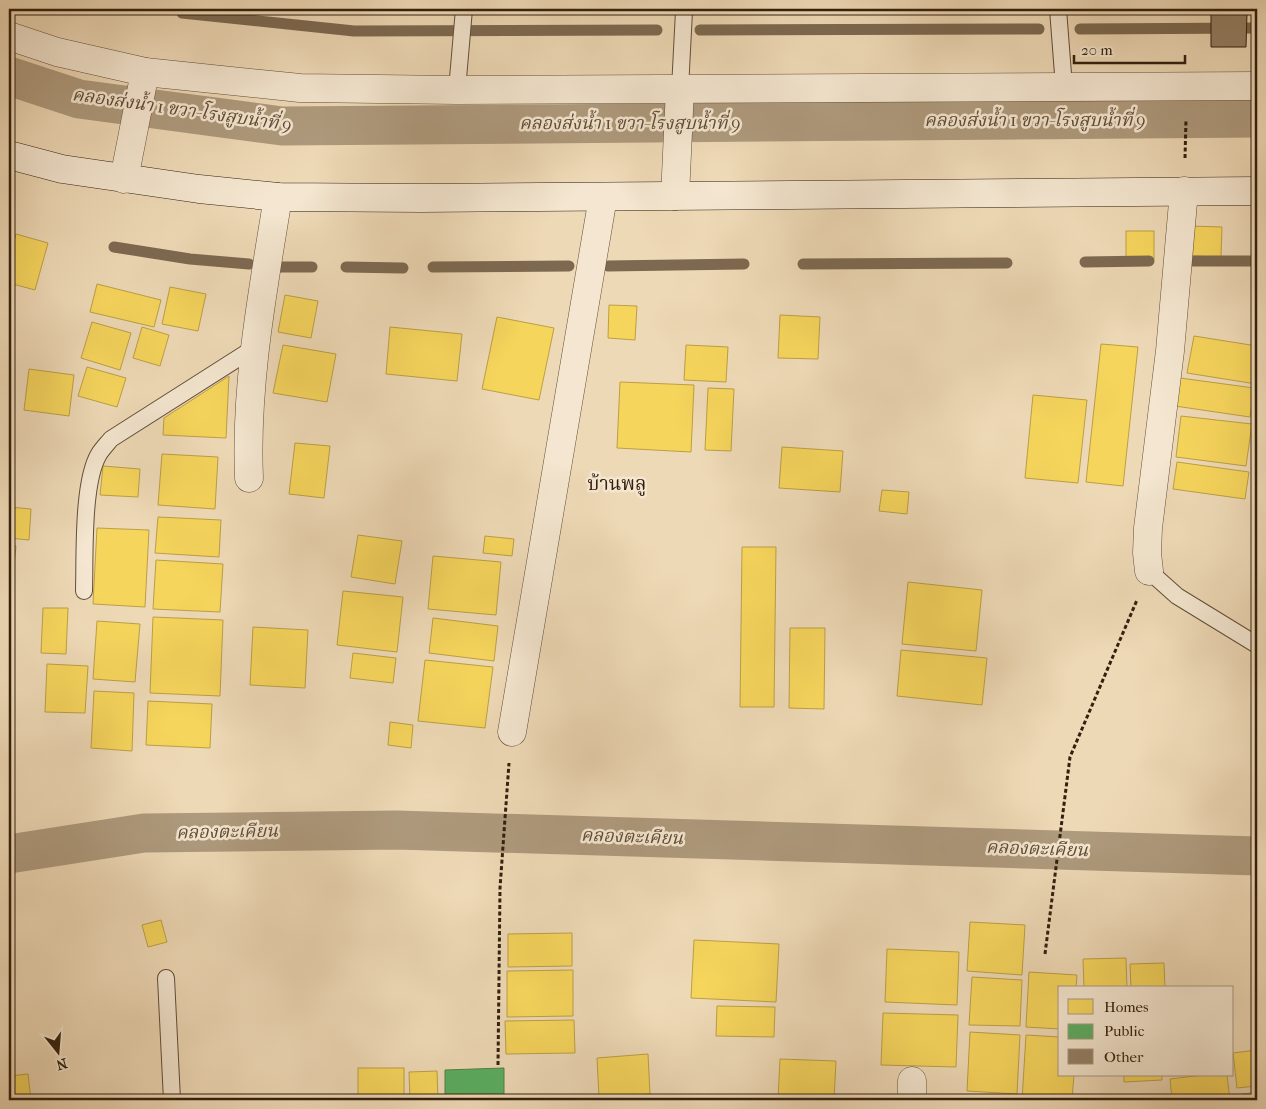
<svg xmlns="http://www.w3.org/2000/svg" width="1266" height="1109" font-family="'IM FELL French Canon','Noto Serif Thai',serif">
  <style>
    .homes { fill: #f6d55c; stroke: #bc9f45 }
    .public { fill: #5aae61; stroke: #4e8348 }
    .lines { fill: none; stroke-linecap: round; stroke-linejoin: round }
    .stream { stroke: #7d6951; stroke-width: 11 }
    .canal { stroke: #ae9a7d; stroke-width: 39 }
    .building { fill: #948065; stroke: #33200e }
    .lane-casing { stroke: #624e38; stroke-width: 18 }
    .street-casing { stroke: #624e38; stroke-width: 29 }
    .secondary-casing { stroke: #33200e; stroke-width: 29 }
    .path { stroke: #33200e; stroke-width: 3; stroke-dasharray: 4 2.5; stroke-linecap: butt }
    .lane { stroke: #f4e6d0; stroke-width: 16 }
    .street { stroke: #f4e6d0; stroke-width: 28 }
    .secondary { stroke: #f4e6d0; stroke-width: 28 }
    .labels { text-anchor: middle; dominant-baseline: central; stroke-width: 5; stroke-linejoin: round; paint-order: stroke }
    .water-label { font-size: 18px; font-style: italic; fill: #5e4b35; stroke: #f4e6d0 }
    .quarter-label { font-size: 19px; fill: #33200e; stroke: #f4e6d0 }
  </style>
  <rect width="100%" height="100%" fill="#eed9b6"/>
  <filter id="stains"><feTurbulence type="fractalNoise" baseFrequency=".004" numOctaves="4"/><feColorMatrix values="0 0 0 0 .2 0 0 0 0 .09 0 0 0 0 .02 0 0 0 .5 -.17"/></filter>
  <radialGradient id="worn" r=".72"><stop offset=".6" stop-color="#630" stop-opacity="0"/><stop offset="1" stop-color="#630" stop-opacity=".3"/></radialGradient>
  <g class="homes">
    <path d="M1191,226L1222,227L1221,257L1190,256Z"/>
    <rect x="1126" y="231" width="28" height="28"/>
    <path d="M16,234L48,243L35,290L9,283V259Z"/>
    <path d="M97,284L161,300L154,327L90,312Z"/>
    <path d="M170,287L206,294L198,331L162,324Z"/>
    <path d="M285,295L318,301L311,338L278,332Z"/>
    <path d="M609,305L637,306L635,340L608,338Z"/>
    <path d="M780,315L820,317L818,359L778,358Z"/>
    <path d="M497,317L554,328L539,400L482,389Z"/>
    <path d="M92,322L131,333L120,370L81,358Z"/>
    <path d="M142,327L169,335L160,366L133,358Z"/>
    <path d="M390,327L462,334L457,381L386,374Z"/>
    <path d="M1194,336L1257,346L1256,384L1187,373Z"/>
    <path d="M1101,344L1138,347L1123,486L1086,482Z"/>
    <path d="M283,345L336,354L327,402L273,393Z"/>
    <path d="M686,345L728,347L726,382L684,380Z"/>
    <path d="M87,367L126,378L117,407L78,396Z"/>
    <path d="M29,369L74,375L69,416L24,410Z"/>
    <path d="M229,376L226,438L163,435L164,418Z"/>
    <path d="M1180,378L1254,388L1250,417L1175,406Z"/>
    <path d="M620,382L694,385L691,452L617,448Z"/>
    <path d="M708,388L734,389L731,451L705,450Z"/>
    <path d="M1033,395L1087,400L1078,483L1025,478Z"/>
    <path d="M1181,416L1252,424L1246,466L1176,457Z"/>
    <path d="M295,443L330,446L324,498L289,494Z"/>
    <path d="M782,447L843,451L840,492L779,488Z"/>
    <path d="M162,454L218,457L215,509L158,505Z"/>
    <path d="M1177,462L1249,472L1245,499L1173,489Z"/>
    <path d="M103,466L140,469L138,497L100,495Z"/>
    <path d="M882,490L909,492L907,514L879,511Z"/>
    <path d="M9,507L31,509L29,540L9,538Z"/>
    <path d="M158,517L221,520L219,557L155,553Z"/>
    <path d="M97,528L149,530L145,607L93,604Z"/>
    <path d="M358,535L402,541L395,584L351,577Z"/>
    <path d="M485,536L514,539L512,556L483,553Z"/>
    <path d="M9,545L16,546L13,577H9Z"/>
    <path d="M742,547H776L774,707H740Z"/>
    <path d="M433,556L501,562L496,615L428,609Z"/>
    <path d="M156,560L223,564L220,612L153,609Z"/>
    <path d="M908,582L982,590L976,651L902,644Z"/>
    <path d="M9,583H12L10,614H9Z"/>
    <path d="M343,591L403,597L397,652L337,645Z"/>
    <path d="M43,608H68L66,654L41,653Z"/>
    <path d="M153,617L223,620L220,696L150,693Z"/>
    <path d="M433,618L498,626L494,661L429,653Z"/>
    <path d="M97,621L140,624L135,682L93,679Z"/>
    <path d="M253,627L308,630L305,688L250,685Z"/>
    <path d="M790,628H825L824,709L789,708Z"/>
    <path d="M901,650L987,658L982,705L897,696Z"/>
    <path d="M353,653L396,658L393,683L350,678Z"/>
    <path d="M425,660L493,667L485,728L418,721Z"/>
    <path d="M47,664L88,666L85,713L45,712Z"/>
    <path d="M94,691L134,693L132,751L91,748Z"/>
    <path d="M148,701L212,704L210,748L146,745Z"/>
    <path d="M390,722L413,725L411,748L388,745Z"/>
    <path d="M161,920L167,942L148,947L142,925Z"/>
    <path d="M970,922L1025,925L1022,975L967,971Z"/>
    <path d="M572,933V966L508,967V934Z"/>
    <path d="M694,940L779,944L776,1002L691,998Z"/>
    <path d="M887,949L959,952L957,1005L885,1002Z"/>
    <path d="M1126,958L1127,988H1084L1083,959Z"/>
    <path d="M1164,963L1165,988H1131L1130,964Z"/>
    <path d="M573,970V1016L507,1017V971Z"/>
    <path d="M1029,972L1077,975L1076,988H1060V1029L1026,1027Z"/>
    <path d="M972,977L1022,980L1020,1026L969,1025Z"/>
    <path d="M717,1006L775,1007L774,1037L716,1036Z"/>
    <path d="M883,1013L958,1015L956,1067L881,1065Z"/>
    <path d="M574,1020L575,1053L506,1054L505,1021Z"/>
    <path d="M970,1032L1020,1035L1017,1094L967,1091Z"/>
    <path d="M1026,1035L1060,1037V1075H1074L1072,1100H1022Z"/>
    <path d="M1257,1050V1086L1237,1088L1233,1053Z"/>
    <path d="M648,1054L650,1094L599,1097L597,1058Z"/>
    <path d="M780,1059L836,1061L834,1100H778Z"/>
    <rect x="358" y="1068" width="46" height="32"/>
    <path d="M437,1071L438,1100H410L409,1072Z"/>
    <path d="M28,1074L31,1100H9V1076Z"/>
    <path d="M1124,1075H1162V1080L1124,1082Z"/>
    <path d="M1203,1075H1227L1230,1100H1172L1170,1079Z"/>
    <path d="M1257,1092V1100H1237L1236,1095Z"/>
  </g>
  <path class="public" d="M504,1068V1100H445V1070Z"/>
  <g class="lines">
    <g class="stream">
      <path d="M182,13L354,31L657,30"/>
      <path d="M1080,29L1257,28"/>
      <path d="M700,30L1039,29"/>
      <path d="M114,247L190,259L249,264"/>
      <path d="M1189,261H1254"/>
      <path d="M1085,262L1149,261"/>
      <path d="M803,264L1007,263"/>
      <path d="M608,266L744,264"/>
      <path d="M280,267H312"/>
      <path d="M346,267L403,268"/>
      <path d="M433,267L569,266"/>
    </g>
    <g class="canal">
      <path d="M9,76L79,99L282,126L1257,118"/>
      <path d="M9,854L144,833L397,830L1257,856"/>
    </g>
  </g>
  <path class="building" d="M1211,13H1247L1246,47H1211Z"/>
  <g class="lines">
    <g class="lane-casing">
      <g id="lane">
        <path d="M1058,9L1064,87"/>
        <path d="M680,89L684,11"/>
        <path d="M457,90L464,9"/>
        <path d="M1149,571L1177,596L1257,645"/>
        <path d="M84,591C85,557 82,482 99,454C102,449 107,444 111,439L254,348"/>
        <path d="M166,978L172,1100"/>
      </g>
    </g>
    <g class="street-casing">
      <g id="street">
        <path d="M9,36L57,52L145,72L300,88L457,90L1257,86"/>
        <path d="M124,179L145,72"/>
        <path d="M675,196L680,89"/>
        <path d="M249,478C245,384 263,290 278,197"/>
        <path d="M1149,571L1147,553L1148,528L1170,351L1184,191"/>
        <path d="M512,732L603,197"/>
        <path d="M912,1100V1081"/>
      </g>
    </g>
    <g class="secondary-casing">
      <path id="secondary" d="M9,155L62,169L199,189L278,197L421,198L1257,191"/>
    </g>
    <g class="path">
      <path d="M1185,158L1186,119"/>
      <path d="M1045,954L1070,757L1137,600"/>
      <path d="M498,1065L500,888L509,763"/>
    </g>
    <use href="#lane" class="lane"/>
    <use href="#street" class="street"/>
    <use href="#secondary" class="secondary"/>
  </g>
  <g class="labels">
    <g class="water-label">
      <text transform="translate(182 110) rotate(8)">คลองส่งน้ำ 1 ขวา-โรงสูบน้ำที่ 9</text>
      <text x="1035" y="120">คลองส่งน้ำ 1 ขวา-โรงสูบน้ำที่ 9</text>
      <text x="630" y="123">คลองส่งน้ำ 1 ขวา-โรงสูบน้ำที่ 9</text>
      <text transform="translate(227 832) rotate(-1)">คลองตะเคียน</text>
      <text transform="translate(632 837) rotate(2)">คลองตะเคียน</text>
      <text transform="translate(1037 849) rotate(2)">คลองตะเคียน</text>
    </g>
    <g class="quarter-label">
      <text x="617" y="484">บ้านพลู</text>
    </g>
  </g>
  <rect width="1266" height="1109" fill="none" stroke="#eed9b6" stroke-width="30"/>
  <rect x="10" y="10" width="1246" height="1089" fill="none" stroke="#33200e" stroke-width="2.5"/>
  <rect x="15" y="15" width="1236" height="1079" fill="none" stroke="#33200e"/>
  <rect x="1058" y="986" width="175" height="90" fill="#f4e6d0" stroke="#a79782"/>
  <rect x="1068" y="999" width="25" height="15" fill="#f6d55c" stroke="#a79782"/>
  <text x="1104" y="1012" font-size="15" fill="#33200e">Homes</text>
  <rect x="1068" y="1024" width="25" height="15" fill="#5aae61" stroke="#a79782"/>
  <text x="1104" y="1036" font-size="15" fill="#33200e">Public</text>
  <rect x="1068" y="1049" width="25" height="15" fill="#948065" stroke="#a79782"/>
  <text x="1104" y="1062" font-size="15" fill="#33200e">Other</text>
  <g transform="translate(58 1052) rotate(163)" stroke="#f4e6d0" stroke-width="4" paint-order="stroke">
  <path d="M0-4L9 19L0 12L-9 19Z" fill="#33200e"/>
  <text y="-8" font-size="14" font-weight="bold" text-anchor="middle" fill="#33200e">N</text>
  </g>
  <path d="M1074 55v8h111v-8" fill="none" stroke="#33200e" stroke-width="2.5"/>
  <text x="1081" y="55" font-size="15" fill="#33200e" stroke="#f4e6d0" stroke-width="4" paint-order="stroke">20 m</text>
  <rect width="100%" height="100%" filter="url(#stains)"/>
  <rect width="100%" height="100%" fill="url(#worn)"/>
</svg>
